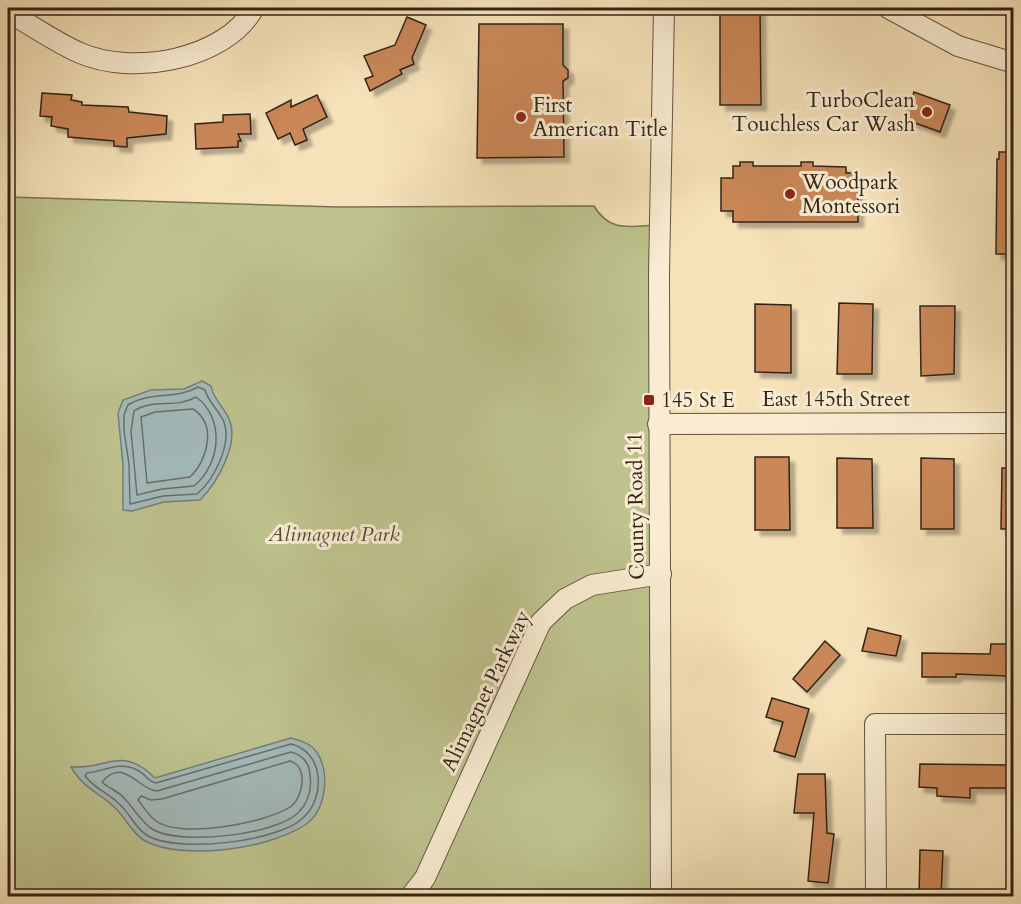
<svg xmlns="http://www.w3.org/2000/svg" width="1021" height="904" font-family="Cardo,serif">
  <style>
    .green { fill: #bec38e; stroke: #787453; stroke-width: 1.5 }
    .water { fill: #a3babb; stroke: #757e7a; stroke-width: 1.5 }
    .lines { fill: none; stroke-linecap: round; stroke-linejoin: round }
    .shore { stroke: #6a6f6a; stroke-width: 1.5 }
    .building { fill: #ca8759; stroke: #312418; stroke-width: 1.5; filter: url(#shadow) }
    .minor-casing { stroke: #625440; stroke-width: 22 }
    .minor { stroke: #f9ecd2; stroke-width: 20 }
    .poi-dot { fill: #8f2418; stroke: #f9ecd2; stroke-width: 2 }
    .labels { text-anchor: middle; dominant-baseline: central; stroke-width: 6; stroke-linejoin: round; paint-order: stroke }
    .poi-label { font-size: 21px; fill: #312418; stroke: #f9ecd2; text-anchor: start }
    .street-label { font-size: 21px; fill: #312418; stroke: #f9ecd2 }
    .park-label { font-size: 21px; font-style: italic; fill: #544c36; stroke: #f9ecd2 }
  </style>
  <defs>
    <filter id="shadow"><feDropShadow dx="5.5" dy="5.5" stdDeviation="1.5" flood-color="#0004"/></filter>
  </defs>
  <rect width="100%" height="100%" fill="#f6e2b9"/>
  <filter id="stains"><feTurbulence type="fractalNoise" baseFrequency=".00333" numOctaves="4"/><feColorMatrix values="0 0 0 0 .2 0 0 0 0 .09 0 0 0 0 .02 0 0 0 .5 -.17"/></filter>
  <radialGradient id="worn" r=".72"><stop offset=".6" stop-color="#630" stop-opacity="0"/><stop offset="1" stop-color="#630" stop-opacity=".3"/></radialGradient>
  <path class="green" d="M8,197L337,207L594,206C610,233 630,226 659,225L661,896H8Z"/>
  <g class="water">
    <path d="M202,381L211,386C213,399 224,407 229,419C240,443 217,483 200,500L164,502L132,511L123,510V465L118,413L123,400L151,390L184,389Z"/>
    <path d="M291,738C302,741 312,744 318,754C330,775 326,811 305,825C268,849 184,861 145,841C132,834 125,816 114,807C96,790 86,791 71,767C110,769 121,745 155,778Z"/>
  </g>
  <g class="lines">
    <g class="shore">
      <path d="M198,387L205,390C208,402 219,410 224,422C232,444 214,480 197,494L163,496L130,504L129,464L124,431V415L128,405C150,391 176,400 198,387Z"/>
      <path d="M196,397C225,418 221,464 194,486L162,489L137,495L131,431L134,411C153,398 177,409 196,397Z"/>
      <path d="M193,409C217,424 208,460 190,477L147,483L141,417L155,412Z"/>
      <path d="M291,744C324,752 326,797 303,818C278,842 178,853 148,836C135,829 129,811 117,802C106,792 94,788 85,776L87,773C105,771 120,761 137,770C145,773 148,782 156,783Z"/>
      <path d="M291,752C303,755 309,762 310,775C312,789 309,802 298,813C275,835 179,846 152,829C141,822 133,807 124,798C118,791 108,788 102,782C124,756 138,790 157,791Z"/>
      <path d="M290,761C309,766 303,799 290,807C266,823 180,839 156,821C149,816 143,806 138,800L141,796L151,800L162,799Z"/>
    </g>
  </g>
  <g class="building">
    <path d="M720,8H760L761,105H720Z"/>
    <path d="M407,17L426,25L412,58L414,64L400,70L402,74L370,91L365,79L373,76L364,56L395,45Z"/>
    <path d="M479,24H563V65L568,70V78L563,81L564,157L477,158Z"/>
    <path d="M914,92L950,105L940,132L904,119Z"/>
    <path d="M42,93L72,95L71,100L82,102V105L128,107L129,112L167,116L166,134L127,138V147L114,146V141L68,137V129L51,126L52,117L40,116Z"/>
    <path d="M317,95L327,117L303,129L307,140L295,145L290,133L278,139L266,113L291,100V107Z"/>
    <path d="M250,114L251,134H238L241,141H238V147L196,149L195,124L223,122V115Z"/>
    <path d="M999,152H1014V254H996L997,159H999Z"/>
    <path d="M740,162H753V166H801V162H813V166L846,167V173H858V222H733V211H721V178H733V166H740Z"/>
    <path d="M839,303L873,304L872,374H837Z"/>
    <path d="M755,304L791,305V373L755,372Z"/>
    <path d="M920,306H955L954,374L921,376Z"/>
    <path d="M755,457H789L790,530H755Z"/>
    <path d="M837,458L872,459L873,528H837Z"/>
    <path d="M921,458L954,459V529H921Z"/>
    <path d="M1002,468H1014V529H1001Z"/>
    <path d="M868,628L901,636L896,656L862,651Z"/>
    <path d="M825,641L840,655L807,692L793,679Z"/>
    <path d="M991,644H1009V652H1014V671H1008V676L956,674V677H922V653L990,654Z"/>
    <path d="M772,698L809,709L795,757L774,751L783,722L766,717Z"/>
    <path d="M920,764L1014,765V788H970V798L937,796V788L919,787Z"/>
    <path d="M798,774H825L827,833L834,834L828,883L808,881L814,813H794Z"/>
    <path d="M920,850L943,851L941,897H919Z"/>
  </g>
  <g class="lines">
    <g class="minor-casing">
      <g id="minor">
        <path d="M888,8L958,46L1014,63"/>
        <path d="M8,12C31,25 55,42 80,53C132,76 225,60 254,8"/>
        <path d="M658,424L1014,423"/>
        <path d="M411,896L425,878L541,622L565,599L592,585L661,574"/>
        <path d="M661,896L659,274L664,8"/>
        <path d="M876,896L875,724H1014"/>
      </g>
    </g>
    <use href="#minor" class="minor"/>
  </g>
  <g class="poi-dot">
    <circle cx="927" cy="112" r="6"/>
    <circle cx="521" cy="117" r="6"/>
    <circle cx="790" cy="194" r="6"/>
    <rect x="643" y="394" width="12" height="12" rx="3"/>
  </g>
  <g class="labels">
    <g class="poi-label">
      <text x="915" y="100" text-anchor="end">TurboClean<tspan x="915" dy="24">Touchless Car Wash</tspan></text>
      <text x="533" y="105">First<tspan x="533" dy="24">American Title</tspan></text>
      <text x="802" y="182">Woodpark<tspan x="802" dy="24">Montessori</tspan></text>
      <text x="661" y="400">145 St E</text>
    </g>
    <g class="street-label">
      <text x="836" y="399">East 145th Street</text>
      <text transform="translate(636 506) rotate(-91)">County Road 11</text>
      <text transform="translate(486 691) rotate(-64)">Alimagnet Parkway</text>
    </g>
    <g class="park-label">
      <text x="334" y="534">Alimagnet Park</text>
    </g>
  </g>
  <rect width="1021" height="904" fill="none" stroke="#f6e2b9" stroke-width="30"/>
  <rect x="9" y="9" width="1003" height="886" fill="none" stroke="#312418" stroke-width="3"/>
  <rect x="15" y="15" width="991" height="874" fill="none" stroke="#312418" stroke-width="1.5"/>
  <rect width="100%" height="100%" filter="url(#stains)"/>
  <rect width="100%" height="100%" fill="url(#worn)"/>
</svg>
